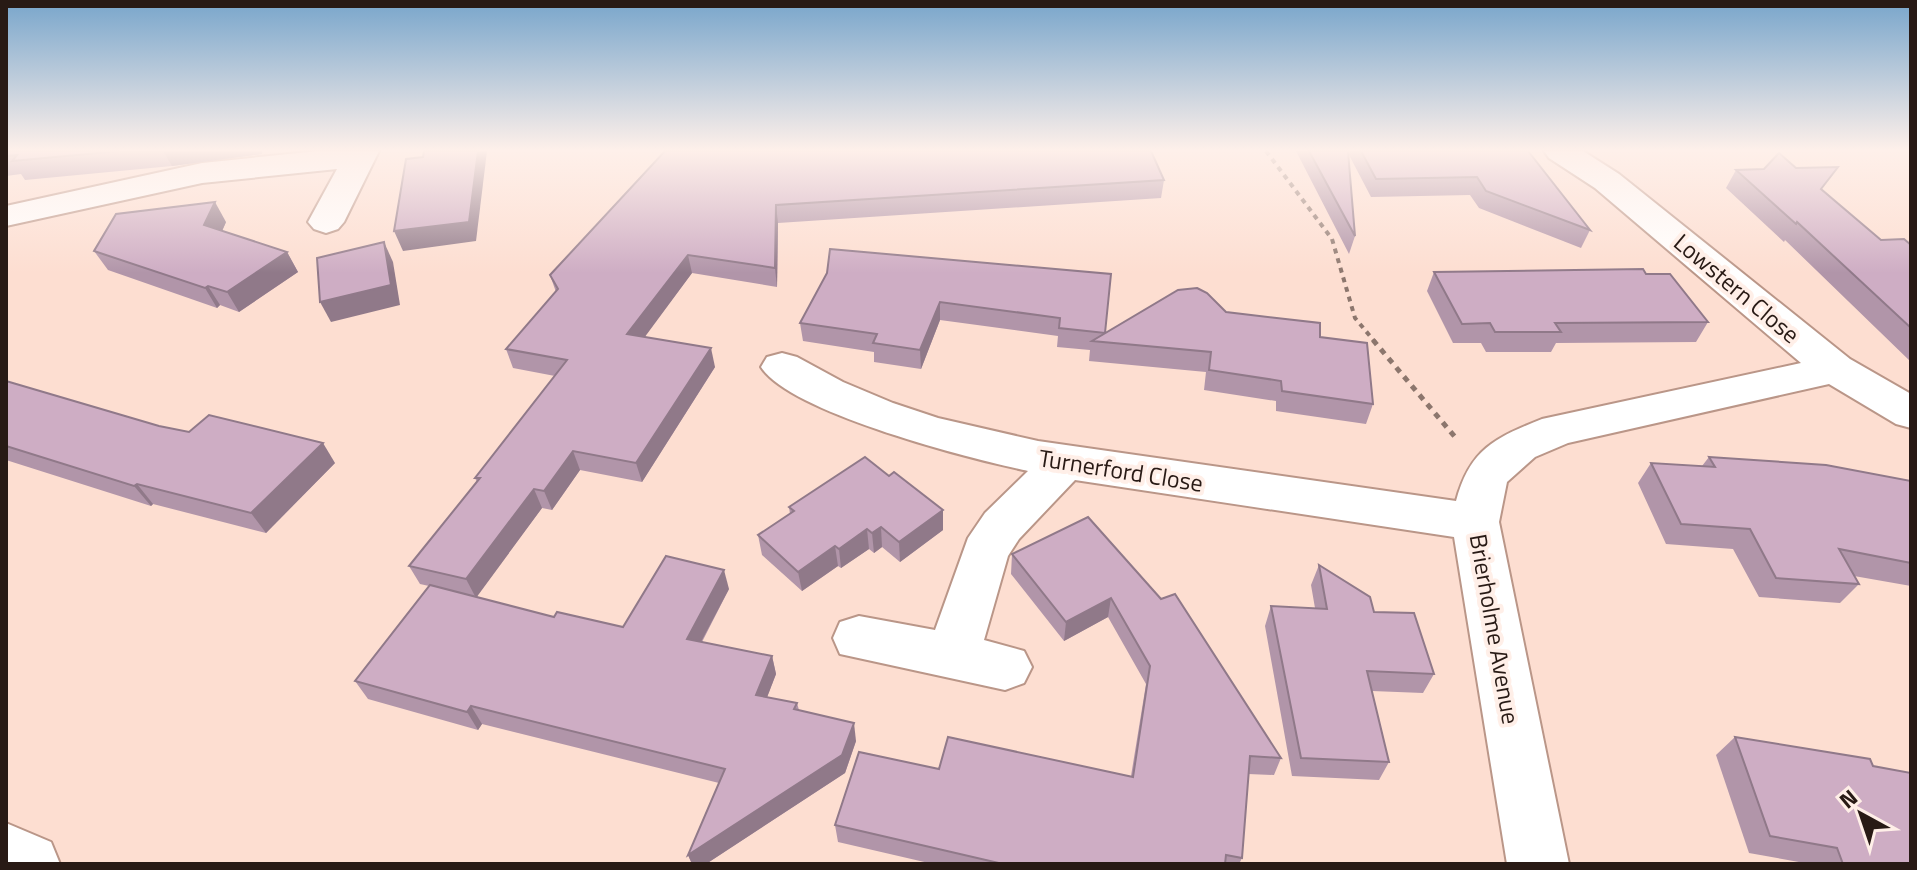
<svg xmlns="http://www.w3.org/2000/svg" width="1917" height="870" font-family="'Titillium Web',sans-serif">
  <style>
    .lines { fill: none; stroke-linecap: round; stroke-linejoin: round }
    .minor-casing { stroke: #ba9688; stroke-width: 4 }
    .highway-casing { stroke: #ba9688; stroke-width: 4 }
    .path-far1 { stroke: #8c766d; stroke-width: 4; stroke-dasharray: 5 5; stroke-linecap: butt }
    .path { stroke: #8c766d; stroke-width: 5; stroke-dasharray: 6 6; stroke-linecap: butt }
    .minor { fill: #fff; fill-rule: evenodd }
    .highway { fill: #fff; fill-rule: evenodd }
    .wall { fill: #b195a9 }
    .shaded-wall { fill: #907989 }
    .building { fill: #ceadc4; stroke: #907989; stroke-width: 2 }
    .labels { text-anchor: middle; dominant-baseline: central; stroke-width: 8; stroke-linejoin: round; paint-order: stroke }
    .street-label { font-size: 24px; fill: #281a15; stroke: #ffefe8 }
  </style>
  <rect width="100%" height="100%" fill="#fdded1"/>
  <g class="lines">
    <g class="minor-casing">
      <g id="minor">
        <path d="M318,151H379L344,222L338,229L326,233L314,229L308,222L337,169L202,183L6,226V206L202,163Z"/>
        <path d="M1544,151H1583L1619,174L1850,359L1911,394V428L1896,424L1829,384L1568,443L1535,457L1507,482L1499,522L1569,864H1507L1454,537L1075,480L1019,539L1008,556L984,640L1024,651L1032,667L1024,683L1005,690L840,654L833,638L840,622L859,616L935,630L968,538L985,513L1028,471C972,459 790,413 761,367L767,357L782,353L797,357L843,382L893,403L938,418L1038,441L1456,501C1470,449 1495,438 1542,419L1801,363L1595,188L1549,158Z"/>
      </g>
    </g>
    <g class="highway-casing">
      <path id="highway" d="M6,823L51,842L60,864H6Z"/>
    </g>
    <path class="path-far1" d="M1266,151L1332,239L1355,318L1375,342"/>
    <path class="path" d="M1373,340L1455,437"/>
    <use href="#minor" class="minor"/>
    <use href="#highway" class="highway"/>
  </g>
  <g class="wall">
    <path d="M6,151H262V154L172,166L25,180L21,174L6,176Z"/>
    <path d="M665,151L1164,180L1161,198L778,223L777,287L692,273L644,337L715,367L642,482L580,470L552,510L542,508L476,597L554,617L623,627L729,589L702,642L772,656L776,674L767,697L797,703L799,710L856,741L845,773L706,864H692L688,855L719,783L482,724L478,730L368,699L355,681L429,586L420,584L409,566L477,482L475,478L555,376L513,368L506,349L556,292L550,275Z"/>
    <path d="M1296,151H1528L1590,230L1581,248L1479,208L1470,195L1371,197L1348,153L1355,236L1349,254Z"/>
    <path d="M1736,170L1822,190L1881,240L1911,245V362L1785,240L1784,242L1726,188Z"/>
    <path d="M226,222L222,231L287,252L298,272L239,312L220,305L217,308L108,270L94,251Z"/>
    <path d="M830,249L1105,332L1226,312L1320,337L1373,404L1366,424L1276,411V401L1204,390L1206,372L1089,361L1090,350L1057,347L1058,336L940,320L921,369L874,362V352L803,341L800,323L827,273Z"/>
    <path d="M1434,272L1646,274L1708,322L1696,342L1556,343L1551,352H1486L1481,343H1453L1427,291Z"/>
    <path d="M6,381L159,426L335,463L266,533L153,504L151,506L6,460Z"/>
    <path d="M1709,457L1911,481V586L1854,576L1859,584L1840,603L1759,597L1733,549L1666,544L1638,483L1651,463L1702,466Z"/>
    <path d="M789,507L943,530L900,562L882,547L874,553L869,549L841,568L838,566L802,591L762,555L758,535L790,514Z"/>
    <path d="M1088,517L1281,758L1274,775L1248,774L1242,858L1239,864H933L838,842L835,825L939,769L1131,776L1146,684L1108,617L1064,641L1011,574L1012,554Z"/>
    <path d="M1319,565L1374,612L1434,674L1423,693L1372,691L1389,762L1379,780L1292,776L1265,626L1271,606L1315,608L1311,585Z"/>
    <path d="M1735,737L1873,766L1911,864H1810L1749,853L1716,755Z"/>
  </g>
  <g class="shaded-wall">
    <path d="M163,151H262V154L172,166Z"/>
    <path d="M478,151H487L476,241L403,251L394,231Z"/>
    <path d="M215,202L226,222L216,245L204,225Z"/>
    <path d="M776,205L778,223L777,287L775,268Z"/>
    <path d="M384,242L393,262L400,305L331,322L320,302Z"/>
    <path d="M287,252L298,272L239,312L227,292Z"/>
    <path d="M688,255L692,273L633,353L627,334Z"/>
    <path d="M208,286L220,305L217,308L205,288Z"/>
    <path d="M940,302V320L921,369L920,350Z"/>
    <path d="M711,348L715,367L642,482L636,463Z"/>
    <path d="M323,443L335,463L266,533L251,513Z"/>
    <path d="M573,451L580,470L552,510L544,491Z"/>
    <path d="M137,484L153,504L151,506L134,486Z"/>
    <path d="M534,489L542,508L476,598L466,579Z"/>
    <path d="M943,510V530L900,562L899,542Z"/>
    <path d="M881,527L882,547L874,553L872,533Z"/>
    <path d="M867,529L869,549L841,568L839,549Z"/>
    <path d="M835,546L838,566L802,591L798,572Z"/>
    <path d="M724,570L729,589L693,657L687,639Z"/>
    <path d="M1111,598L1108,617L1064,641L1066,622Z"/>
    <path d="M772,656L776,674L761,713L756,695Z"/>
    <path d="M471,706L482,724L478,730L467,712Z"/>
    <path d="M854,723L856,741L845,773L706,864H692L688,855Z"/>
  </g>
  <g class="building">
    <path d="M6,151H120L12,161L17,155L6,156Z"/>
    <path d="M424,151H478L469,222L394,231L406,159L423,157Z"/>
    <path d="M665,151H1151L1164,180L776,205L775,268L688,255L627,334L711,348L636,463L573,451L544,491L534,489L466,579L409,566L480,478H475L567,360L506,349L558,289L550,275Z"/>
    <path d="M1309,151H1348L1355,236Z"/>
    <path d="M1361,151H1528L1590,230L1486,191L1477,177L1376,179Z"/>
    <path d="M1779,153L1796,168L1838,167L1821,189L1881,240L1904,239L1911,245V328L1797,222L1796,224L1736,170L1764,169Z"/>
    <path d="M215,202L204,225L287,252L227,292L208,286L205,288L94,251L116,214Z"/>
    <path d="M384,242L391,285L320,302L317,258Z"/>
    <path d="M830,249L1111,274L1105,333L1059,328L1060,318L940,302L920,350L873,343L877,334L800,323L827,273Z"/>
    <path d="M1643,269L1646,274H1670L1708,322L1555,323L1561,332H1495L1490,323L1462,324L1434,272Z"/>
    <path d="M1197,288L1207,293L1226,312L1320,323V337L1367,343L1373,404L1282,391L1281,381L1209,370L1211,352L1092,341L1178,290Z"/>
    <path d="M6,381L159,426L189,432L209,415L323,443L251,513L137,484L134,486L6,446Z"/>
    <path d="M865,457L889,476L894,472L943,510L899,542L881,527L872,533L867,529L839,549L835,546L798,572L758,535L794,511L789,507Z"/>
    <path d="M1709,457L1826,465L1911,481V563L1839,549L1859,584L1776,578L1750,529L1681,524L1651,463L1715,467Z"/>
    <path d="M1088,517L1161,599L1175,594L1281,758L1250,756L1242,858L1226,855L1225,864H1003L835,825L859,752L939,769L948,737L1133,777L1150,666L1111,598L1066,622L1012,554Z"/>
    <path d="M666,556L724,570L687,639L772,656L756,695L797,703L794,709L854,723L842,755L688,855L725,769L471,706L467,712L355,681L430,585L554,617L557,612L623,627Z"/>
    <path d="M1319,565L1370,597L1374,612L1414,613L1434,674L1367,671L1389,762L1301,758L1271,606L1327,609Z"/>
    <path d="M1735,737L1870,759L1873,766L1911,773V864H1843L1837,848L1770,836Z"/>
  </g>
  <linearGradient id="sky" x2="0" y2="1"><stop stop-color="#78a5cb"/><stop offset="0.55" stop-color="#fef0ea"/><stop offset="1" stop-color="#fef0ea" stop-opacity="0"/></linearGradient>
  <rect width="1917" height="273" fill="url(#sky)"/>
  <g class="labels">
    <g class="street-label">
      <text transform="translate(1737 288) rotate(40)">Lowstern Close</text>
      <text transform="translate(1121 470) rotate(9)">Turnerford Close</text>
      <text transform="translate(1495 629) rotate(80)">Brierholme Avenue</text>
    </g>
  </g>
  <rect width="1917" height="870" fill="none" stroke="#281a15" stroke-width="16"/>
  <g transform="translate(1861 814) rotate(320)" stroke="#ffefe8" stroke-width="6" paint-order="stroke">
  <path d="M0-6L14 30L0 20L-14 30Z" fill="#281a15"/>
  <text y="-12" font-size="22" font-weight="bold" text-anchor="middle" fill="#281a15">N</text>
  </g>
</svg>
